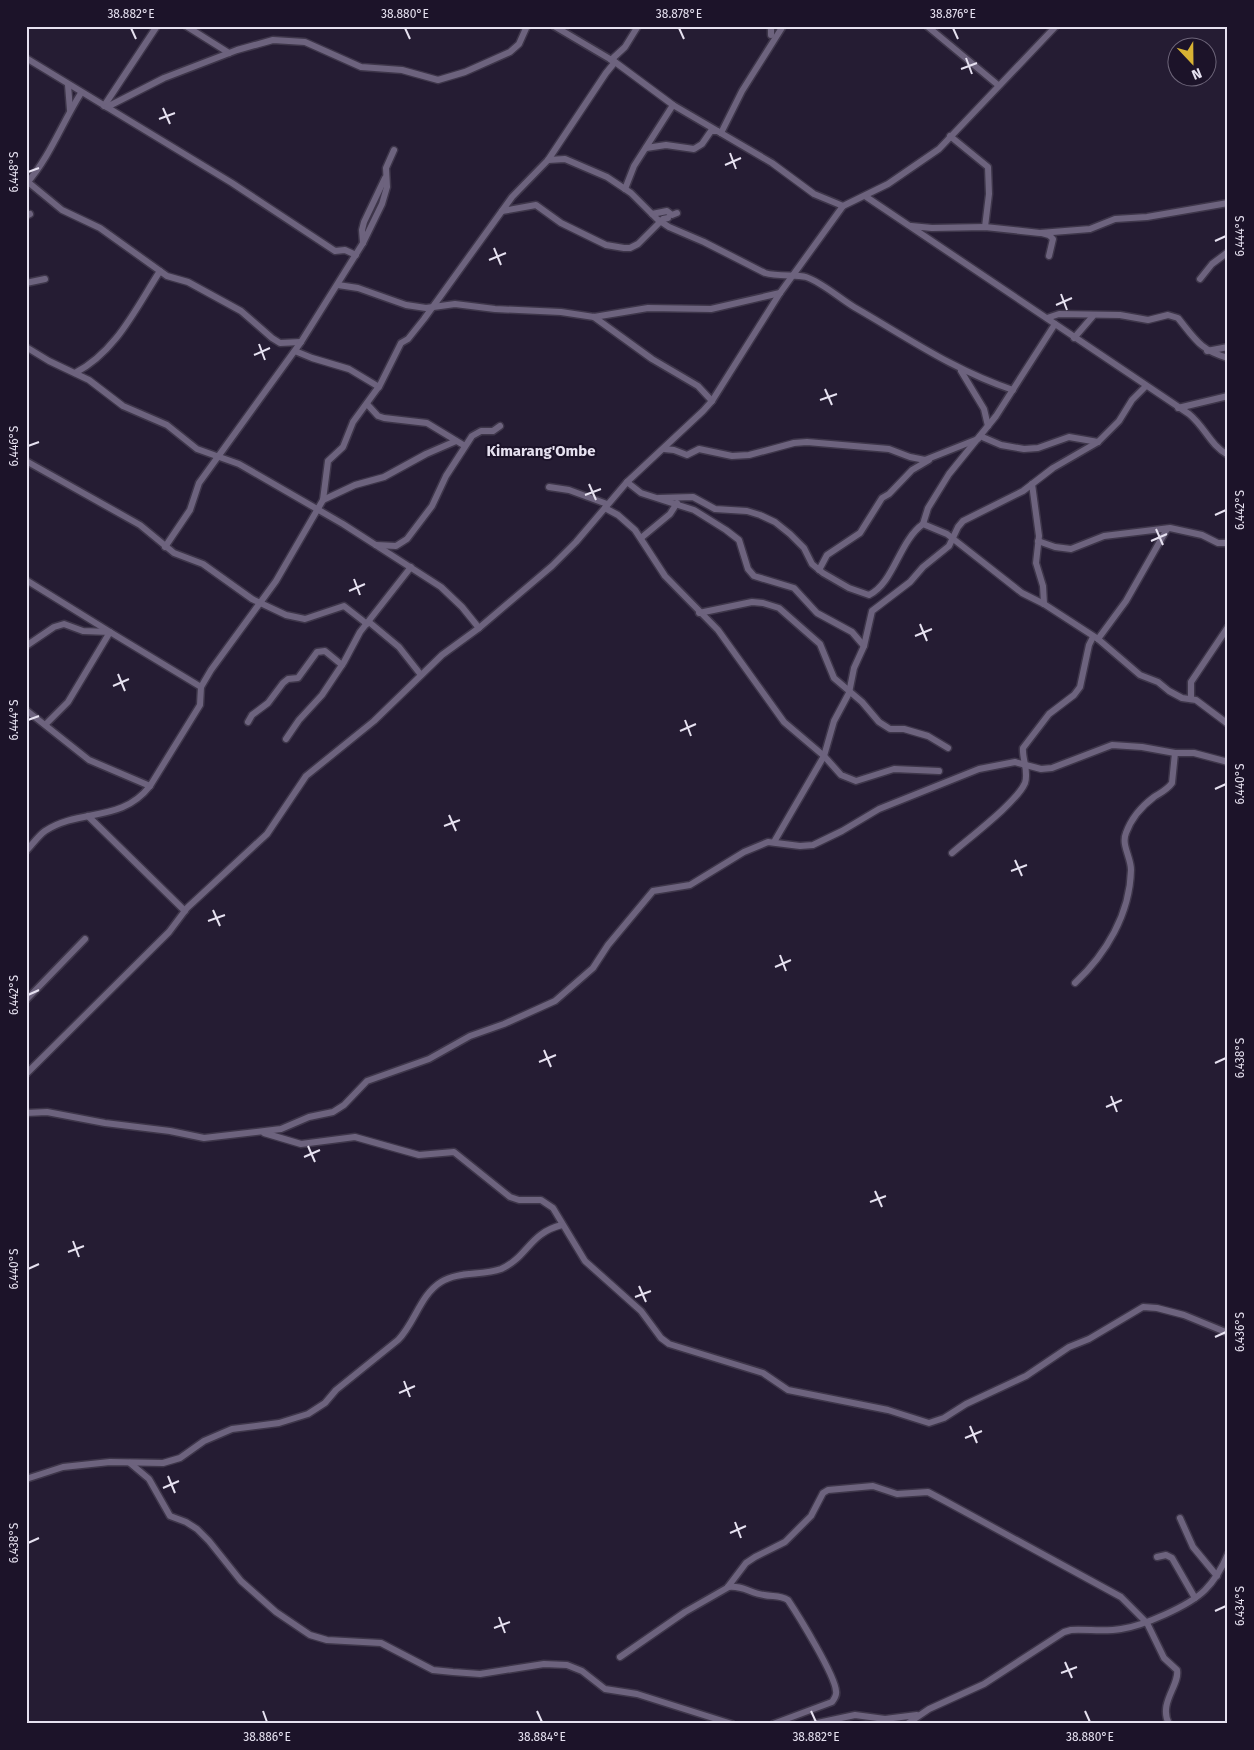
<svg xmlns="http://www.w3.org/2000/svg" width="1254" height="1750" font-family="'Fira Sans',sans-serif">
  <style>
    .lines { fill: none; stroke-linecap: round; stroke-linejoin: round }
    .street-casing { stroke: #3e364a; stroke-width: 9 }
    .street { stroke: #6d637e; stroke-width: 6 }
    .ticks { fill: none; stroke: #e6e1f0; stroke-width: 2 }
    .labels { text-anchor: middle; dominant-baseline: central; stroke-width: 4; stroke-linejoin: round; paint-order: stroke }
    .quarter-label { font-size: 15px; font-weight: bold; fill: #e6e1f0; stroke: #1c1329 }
    .neatline { fill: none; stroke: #e6e1f0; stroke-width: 2 }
    .ticks-label { font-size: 12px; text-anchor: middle; fill: #e6e1f0 }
  </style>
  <rect width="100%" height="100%" fill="#251c33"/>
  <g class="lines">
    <g class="street-casing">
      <g id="street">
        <path d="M186,26L229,53"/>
        <path d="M554,26L615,62L673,105L772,163L814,194L843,206"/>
        <path d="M927,26L998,85"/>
        <path d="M771,35V26"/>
        <path d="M26,58L232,183L335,251L345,250L356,255"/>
        <path d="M611,60L625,47L638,26"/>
        <path d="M68,85L70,110"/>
        <path d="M104,106L157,26"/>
        <path d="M107,107L164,78L237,50L273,40L305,42L361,67L402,70L438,80L465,72L510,52L519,44L527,26"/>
        <path d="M721,133L742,91L783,26"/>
        <path d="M950,136L988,167L989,194L985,227"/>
        <path d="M646,148L666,145L694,149L702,144L711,131H717"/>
        <path d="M548,160L565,159L607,177L631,193L657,219L669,227L704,242L765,273C778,277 797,274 806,277C823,283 839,298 854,307C908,338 953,370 1013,390"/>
        <path d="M28,182L62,210L100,228L167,276L188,282L241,311L272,338L280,343L301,342"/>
        <path d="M26,184C50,157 62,123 81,93"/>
        <path d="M625,189L634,166L673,105"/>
        <path d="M865,196L1189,414C1205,427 1210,445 1228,455"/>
        <path d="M502,211L536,205L561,223L606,245L624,248H630L638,244L663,219L668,218"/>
        <path d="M652,214L667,211L672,215L677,213"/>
        <path d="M26,216L30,214"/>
        <path d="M911,226L932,228L985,227L1040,233L1090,229L1115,219L1147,217L1228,203"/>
        <path d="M1042,233L1049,235L1053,239L1049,256"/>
        <path d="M363,243L362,230L364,222L385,178"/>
        <path d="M1200,279L1212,264L1228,252"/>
        <path d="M26,283L45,279"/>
        <path d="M338,285L358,288L406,305L426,308L455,304L495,309L561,312L594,317L648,308L711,309L780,293"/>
        <path d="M594,317L652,359L698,386L712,401"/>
        <path d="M1047,318L1059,314L1120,315L1148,320L1168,315L1178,318C1195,339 1200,350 1228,358"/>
        <path d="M1074,338L1093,316"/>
        <path d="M26,347L49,361L89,380L123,406L167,425L197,449L239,464L343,524L441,587L462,607L479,628"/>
        <path d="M295,351L312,358L349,369L379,387"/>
        <path d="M1207,351L1228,347"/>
        <path d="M961,371L984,409L988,426"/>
        <path d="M75,373C116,352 136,308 160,271"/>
        <path d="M367,404L378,416L384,418L427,423L465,446"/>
        <path d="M1178,408L1228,396"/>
        <path d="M980,436L1001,445L1024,449L1038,448L1069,437L1098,442"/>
        <path d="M664,449L674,450L687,455L699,449L732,456L749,455L794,443L807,442L889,449L910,457L925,460L978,439"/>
        <path d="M26,461L140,525L174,553L203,564L252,599L286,615L305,619L344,606L367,624"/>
        <path d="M627,482L641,493L694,510L726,530L739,540L748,569L754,576L794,588L817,613L852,632L864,646"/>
        <path d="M1032,484L1039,536L1036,563L1043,586L1044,604"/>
        <path d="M549,487L569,490L607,504"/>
        <path d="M659,498L693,497L715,509L747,511L760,515L775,522L790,534L804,548L812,564L823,573L849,588L869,595C894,583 899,541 923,524L947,534L1022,593L1044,604L1098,639L1140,675L1158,682L1169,691L1182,698L1196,700L1228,724"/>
        <path d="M323,500L355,485L384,477L426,454L456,441"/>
        <path d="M605,508L618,515L635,530L665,576L718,630L784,722L824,756L841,775L856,781L894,769L939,771"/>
        <path d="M923,524L928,508L949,474L996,416L1055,324"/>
        <path d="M641,538L670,514L677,503"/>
        <path d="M1038,541L1055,547L1071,549L1104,536L1170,528L1202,535L1218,543H1228"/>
        <path d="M376,545L396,546L407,539L432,506L446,476L472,436L481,431H493L500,426"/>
        <path d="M165,547L190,510L199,483L301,342L363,243L382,204L387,187L386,168L394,150"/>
        <path d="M819,570L827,555L860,533L882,498L889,494L912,470L929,460"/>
        <path d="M26,580L110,632L68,702L46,724"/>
        <path d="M699,613L752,602L763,603L779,608L820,644L834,678L862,702L879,722L890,729H904L928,736L948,748"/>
        <path d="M369,622L399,647L421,675"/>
        <path d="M1098,639L1126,601L1167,529"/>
        <path d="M26,646L54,627L64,624L83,631L110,632L201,687"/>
        <path d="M1191,699V682L1228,627"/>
        <path d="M26,710L89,760L150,786"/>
        <path d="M248,722L252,715L268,703L283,683L288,679L298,678L317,652L325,651L342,665"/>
        <path d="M286,739L299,720L322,695L344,662L360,632L411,567"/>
        <path d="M88,816L185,911"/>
        <path d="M774,842L824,756L834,721L849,693L854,668L864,646L872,611L910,582L923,567L949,546L958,527L963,521L1023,491L1053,468L1098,442L1119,421L1132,400L1146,386"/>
        <path d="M26,851C32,845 38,836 45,831C81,808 121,823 150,786L200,705L201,687L211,670L276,581L323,500L328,461L343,447L353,422L380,385L401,343L408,339L424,319L512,197L548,160L606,73L615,62"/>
        <path d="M952,853C969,838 1017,802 1025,783C1029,771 1022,759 1023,748L1049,714L1074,695L1080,687L1089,645L1093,637"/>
        <path d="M1075,983C1106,954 1130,914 1131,870C1131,857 1121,845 1126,833C1131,819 1142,806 1154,797C1160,793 1167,790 1172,783L1175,753"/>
        <path d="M26,1000L85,939"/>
        <path d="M26,1074L169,932L187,908L267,834L306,776L374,721L442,655L479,628L552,566L576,542L627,482L703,411L712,401L780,293L843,206L888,184L939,149L1056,26"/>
        <path d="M26,1113L47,1112L105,1123L170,1131L204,1138L281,1129L309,1117L333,1112L344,1105L367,1081L429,1059L470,1036L504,1024L555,1001L593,968L608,945L653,891L690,885L744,852L768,842L800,846L813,845L842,831L879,809L979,769L1015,762L1041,769L1052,768L1112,745L1142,747L1175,753H1194L1228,762"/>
        <path d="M264,1133L301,1144L355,1137L419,1155L454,1152L510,1197L519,1200H541L553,1208L585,1261L641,1311L661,1338L669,1344L763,1373L788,1390L888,1410L929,1423L944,1418L966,1404L1026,1376L1069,1347L1089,1339L1143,1307L1157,1308L1184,1315L1228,1333"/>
        <path d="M130,1463L149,1479L170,1516L186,1522L197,1529L209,1541L241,1581L276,1612L310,1635L327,1640L381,1643L433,1670L453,1672L480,1674L544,1664L567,1665L582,1671L605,1689L637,1694L732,1724"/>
        <path d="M26,1479L63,1467L110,1462L163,1463L180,1458L204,1441L232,1429L279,1423L308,1414L325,1403L336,1390L398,1340C415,1323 420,1295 441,1282C458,1271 482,1276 501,1269C528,1257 529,1233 562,1225"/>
        <path d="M1180,1518L1193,1547L1217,1576"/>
        <path d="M1157,1557L1166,1555L1172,1558L1195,1598"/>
        <path d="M728,1587C742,1585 750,1593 764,1595C773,1597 780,1595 788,1600C798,1615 835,1675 836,1691C837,1695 835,1698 832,1702L773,1724"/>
        <path d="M620,1657L685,1612L727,1588L746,1563L755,1557L785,1542L811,1516L823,1493L828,1490L873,1486L897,1494L928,1492L945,1501L1121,1597L1147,1623L1164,1658L1177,1670C1180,1685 1158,1703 1169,1724"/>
        <path d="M813,1724L855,1715L885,1719L917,1715"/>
        <path d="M907,1724L929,1709L984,1684L1064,1632L1071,1630C1087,1629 1105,1632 1121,1629C1143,1626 1189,1606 1205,1590C1216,1579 1222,1568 1228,1554"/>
      </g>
    </g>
    <use href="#street" class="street"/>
  </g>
  <path class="ticks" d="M131,28L136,39M405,28L410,39M679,28L684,39M953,28L958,39M966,58L972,74M961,69L977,63M163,108L170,124M159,119L175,113M730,153L736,169M725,165L741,158M28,172L39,168M1215,241L1226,236M494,248L501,265M489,260L506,253M1061,294L1067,310M1056,305L1072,298M259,344L265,360M254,355L270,348M825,389L832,405M820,400L837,394M28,446L39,442M589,484L596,500M585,495L601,489M1215,515L1226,510M1156,529L1163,545M1151,541L1167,534M354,579L360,595M349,591L365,584M920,624L927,641M915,636L932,629M118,674L125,691M113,686L129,679M28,720L39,716M685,720L691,736M680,731L696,724M1215,789L1226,784M449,815L456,831M444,826L460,820M1015,860L1022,876M1011,871L1027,865M213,910L220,926M208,921L225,915M780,955L786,971M775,967L791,960M28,995L39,990M544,1050L551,1067M539,1062L556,1055M1215,1063L1226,1058M1111,1096L1117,1112M1106,1107L1122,1100M308,1146L315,1162M304,1157L320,1150M875,1191L882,1207M870,1202L886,1196M73,1241L79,1257M68,1252L84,1246M28,1269L39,1264M639,1286L646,1302M635,1297L651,1291M1215,1337L1226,1332M404,1381L410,1397M399,1393L415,1386M970,1426L977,1443M965,1438L982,1431M168,1476L175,1493M163,1488L179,1481M735,1522L741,1538M730,1533L746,1526M28,1543L39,1538M1215,1611L1226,1606M499,1617L505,1633M494,1628L510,1622M1065,1662L1072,1678M1061,1673L1077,1667M263,1711L267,1722M537,1711L542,1722M811,1711L816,1722M1085,1711L1090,1722"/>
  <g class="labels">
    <g class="quarter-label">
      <text x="541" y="451">Kimarang'Ombe</text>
    </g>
  </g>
  <rect width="1254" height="1750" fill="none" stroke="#1c1329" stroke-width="55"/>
  <g transform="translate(1192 62) rotate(158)"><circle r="24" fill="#1c1329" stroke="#6d6579"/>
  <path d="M0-4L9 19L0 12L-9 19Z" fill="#d9b334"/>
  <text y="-8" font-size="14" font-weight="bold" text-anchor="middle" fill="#e6e1f0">N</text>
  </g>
  <rect x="28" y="28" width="1198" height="1694" class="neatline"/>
  <g class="ticks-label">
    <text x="131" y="18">38.882°E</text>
    <text x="405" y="18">38.880°E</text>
    <text x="679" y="18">38.878°E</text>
    <text x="953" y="18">38.876°E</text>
    <text transform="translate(14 172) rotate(-90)" y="4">6.448°S</text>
    <text transform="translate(1240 236) rotate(-90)" y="4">6.444°S</text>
    <text transform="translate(14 446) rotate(-90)" y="4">6.446°S</text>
    <text transform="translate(1240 510) rotate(-90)" y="4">6.442°S</text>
    <text transform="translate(14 720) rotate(-90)" y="4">6.444°S</text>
    <text transform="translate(1240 784) rotate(-90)" y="4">6.440°S</text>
    <text transform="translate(14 995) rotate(-90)" y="4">6.442°S</text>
    <text transform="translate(1240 1058) rotate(-90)" y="4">6.438°S</text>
    <text transform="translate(14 1269) rotate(-90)" y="4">6.440°S</text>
    <text transform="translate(1240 1332) rotate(-90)" y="4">6.436°S</text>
    <text transform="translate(14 1543) rotate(-90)" y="4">6.438°S</text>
    <text transform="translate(1240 1606) rotate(-90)" y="4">6.434°S</text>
    <text x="267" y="1741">38.886°E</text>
    <text x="542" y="1741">38.884°E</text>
    <text x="816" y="1741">38.882°E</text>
    <text x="1090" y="1741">38.880°E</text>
  </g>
</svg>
